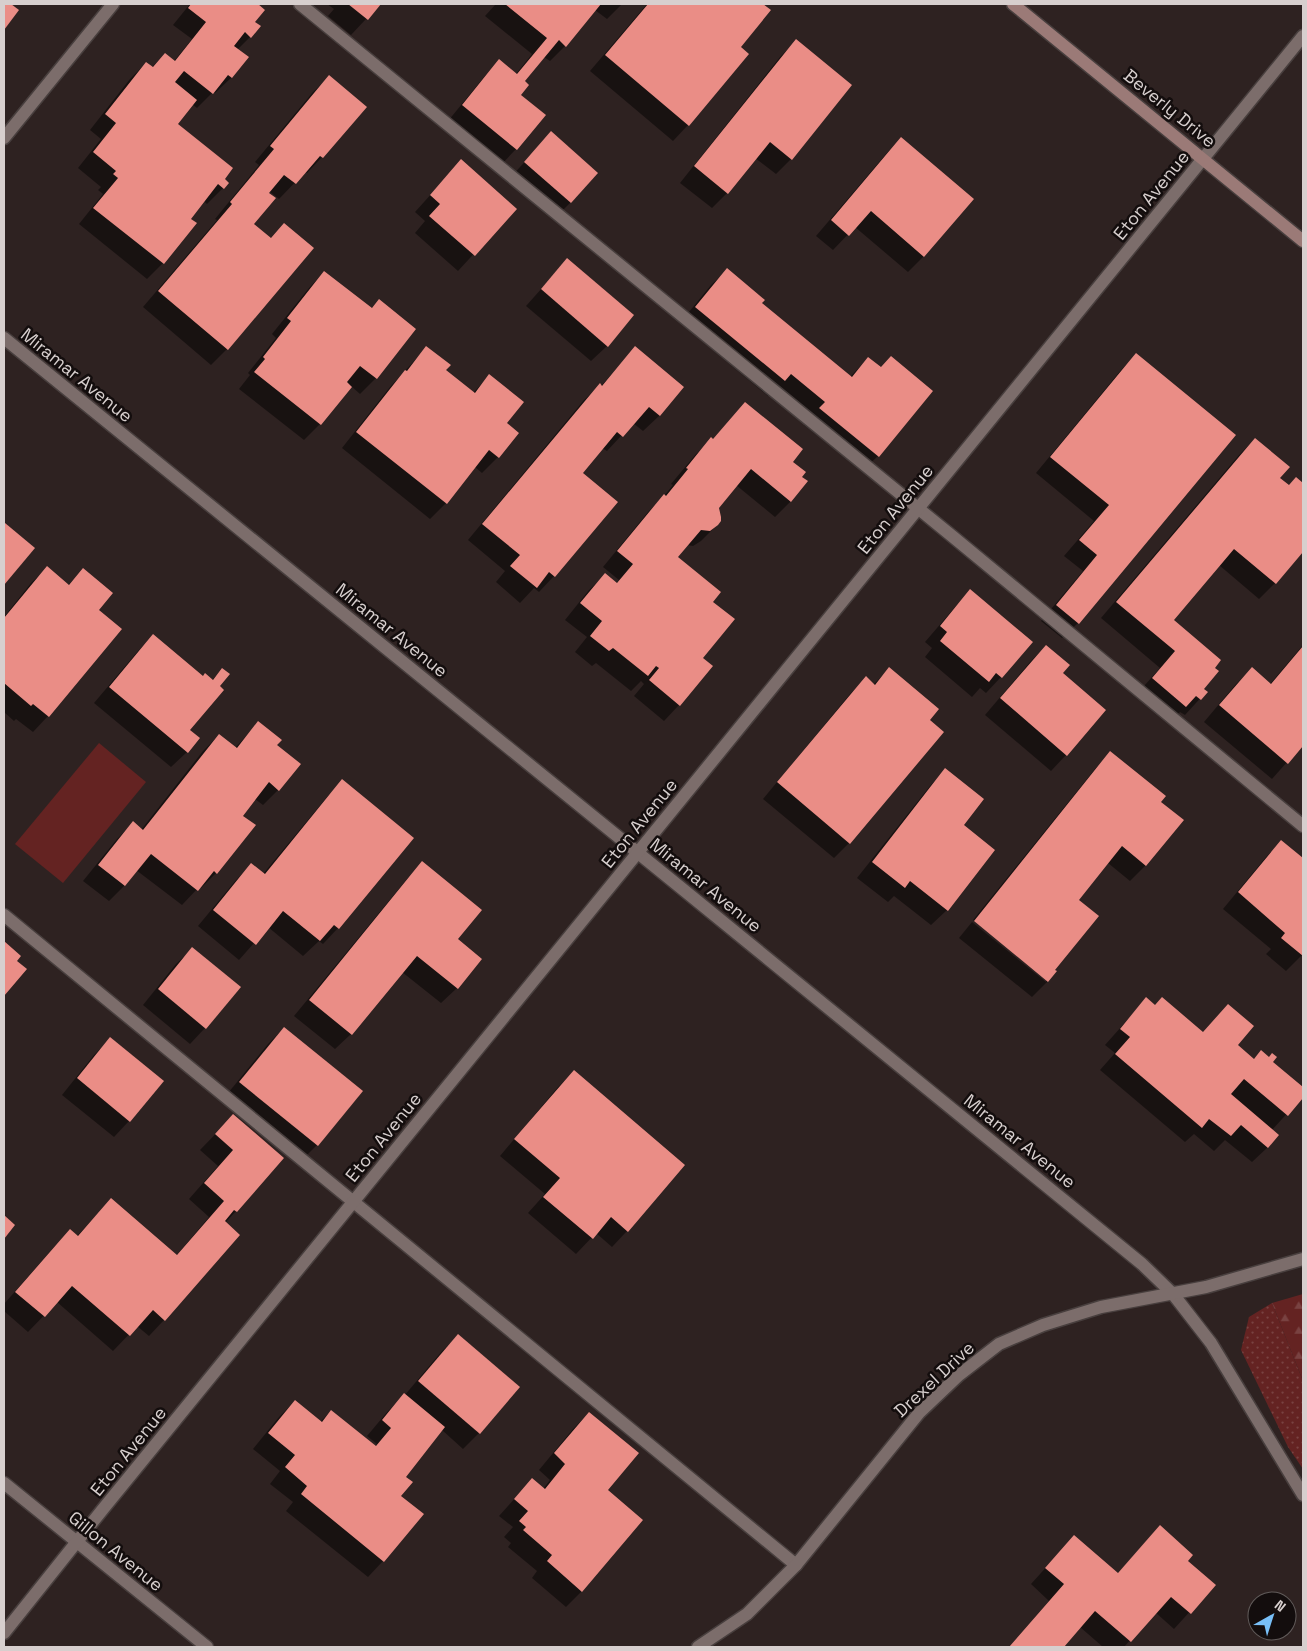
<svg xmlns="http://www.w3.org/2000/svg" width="1307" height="1651" font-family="'Space Grotesk',sans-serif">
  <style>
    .grass { fill: url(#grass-dots) }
    .forest { fill: url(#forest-firs) }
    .garden { fill: #642322 }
    .shadow { fill: #0007 }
    .building { fill: #ea8d86 }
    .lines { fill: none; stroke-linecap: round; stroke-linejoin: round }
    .lane-casing { stroke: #483f3e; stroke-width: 15 }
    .street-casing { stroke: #483f3e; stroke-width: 15 }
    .secondary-casing { stroke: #483f3e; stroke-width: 15 }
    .lane { stroke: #7c6d6b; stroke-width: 12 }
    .street { stroke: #7c6d6b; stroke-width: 12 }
    .secondary { stroke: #9b7a77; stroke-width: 12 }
    .labels { text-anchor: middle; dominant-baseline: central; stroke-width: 5; stroke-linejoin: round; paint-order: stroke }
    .street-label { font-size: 18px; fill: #d7cfce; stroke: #130d0d }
  </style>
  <defs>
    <pattern id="grass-dots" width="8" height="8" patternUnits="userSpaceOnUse" patternTransform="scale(1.25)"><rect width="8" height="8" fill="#642322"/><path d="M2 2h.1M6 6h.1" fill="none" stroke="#794241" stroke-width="1.8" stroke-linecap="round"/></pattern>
    <pattern id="forest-firs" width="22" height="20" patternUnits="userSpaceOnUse" patternTransform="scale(1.25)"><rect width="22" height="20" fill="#642322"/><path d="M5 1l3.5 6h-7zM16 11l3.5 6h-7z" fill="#794241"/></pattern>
  </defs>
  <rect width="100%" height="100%" fill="#2e2221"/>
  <path class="grass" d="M1272,1303L1303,1381V1469L1288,1447L1241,1350L1249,1317Z"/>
  <path class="forest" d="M1303,1294V1381L1272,1303Z"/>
  <path class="garden" d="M99,743L146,782L63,883L15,844Z"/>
  <g class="shadow">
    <path d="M190,4H256L264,10L254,22L250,37L237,50L247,57L231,78L215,93L213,92L197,108L192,104L176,124L223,179V188L207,204L204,201L190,219L195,223L163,263L147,279L79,224L103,194L98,190L101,187L78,168L101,139L90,130L130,79L146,63L151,68L165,54L174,61L192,39L173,25Z"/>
    <path d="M327,4H380L351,35L328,16L334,9Z"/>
    <path d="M494,4H622L607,19L595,10L565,46L550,61L544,57L524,82L519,95L516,149L501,165L448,121L484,77L499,61L516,74L532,54L485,16L495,5Z"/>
    <path d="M647,4H761L769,10L739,47L688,125L673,141L590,71Z"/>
    <path d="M796,41L791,159L776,174L755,158L727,193L712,208L680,183L780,57Z"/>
    <path d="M329,77L322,157L307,173L305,172L279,199L269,191L253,224L227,349L211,365L143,307L217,220L215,219L259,165L255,162L313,92Z"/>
    <path d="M551,133L571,202L555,218L510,178Z"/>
    <path d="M901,138L924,256L908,272L855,227L833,250L816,236L886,154Z"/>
    <path d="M461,161L515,209L458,271L415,233L425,221L415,212Z"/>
    <path d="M567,260L607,346L591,361L526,306Z"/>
    <path d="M727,270L760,303L850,377L868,358L878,456L862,471L804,425L810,418L775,389L768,396L680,323L711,285Z"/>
    <path d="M324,272L376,378L360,394L351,386L320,424L304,440L239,389L250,375L248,373L276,338L272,334L309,288Z"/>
    <path d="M427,347L444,370L473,393L489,376L505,424L517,433L498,457L482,473L475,467L446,503L430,519L342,448L390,387Z"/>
    <path d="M635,348L683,387L659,416L643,431L633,423L607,451L602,448L581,473L554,576L539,592L534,588L520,603L496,582L505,571L468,540L584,400L600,385L601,386Z"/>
    <path d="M1136,355L1234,435L1078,623L1062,638L1041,621L1083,571L1064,556L1094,521L1036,473L1121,370Z"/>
    <path d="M745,403L791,462L801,477L791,501L775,517L736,485L717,507V525L701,541L693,546L687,545L676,558L701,658L679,705L664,721L634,696L644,684L641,681L631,691L596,663L592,666L575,652L587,637L565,620L589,590L605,575L616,584L619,580L603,567L648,512L664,496L673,485L671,484L696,454L712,440Z"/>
    <path d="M1255,439L1279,479L1289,486L1296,479L1303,484V550L1275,583L1259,599L1219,565L1173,620L1202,689L1206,692L1185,715L1180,712L1170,722L1137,694L1160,668L1101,618L1239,455Z"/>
    <path d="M5,525L33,548L4,583V526Z"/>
    <path d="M47,568L68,585L84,570L98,610L48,716L33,732L16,719L14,721L4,712V617L31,583Z"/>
    <path d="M970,591L1001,677L986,693L980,688L972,697L925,657L932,648L925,642L955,607Z"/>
    <path d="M153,636L203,677L212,680L222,670L189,730L187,752L171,767L94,703L138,651Z"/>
    <path d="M1303,645V744L1272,779L1204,722L1236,684L1252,669L1270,684Z"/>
    <path d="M1046,646L1061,673L1066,755L1051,771L985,715L1030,662Z"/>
    <path d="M889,669L928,721L849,843L834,858L763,799L850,694L866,678L873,685Z"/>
    <path d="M258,723L276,746L278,790L263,805L255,799L241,816L216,873L201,888L199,887L182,905L136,870L124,886L109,901L83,881L117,839L133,823L141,830L203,751L219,735L235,748Z"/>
    <path d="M1110,753L1146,865L1130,881L1108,863L1077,900L1054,970L1048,981L1032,997L959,938L972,922L1046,982V979L973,920L1095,769Z"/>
    <path d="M945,770L947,910L931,925L894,896L888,902L857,878L930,786Z"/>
    <path d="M343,781L338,928L323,944L319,941L303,956L268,927L239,960L198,926L236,880L251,865L263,874L327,797Z"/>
    <path d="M1281,842L1303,860V954L1286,971L1266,954L1271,949L1223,909L1266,857Z"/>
    <path d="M422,863L456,939L457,988L441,1003L402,972L351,1034L335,1049L294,1016L407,879Z"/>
    <path d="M4,942L19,956L15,961L25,969L4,994Z"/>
    <path d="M192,949L205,1028L190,1044L143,1005L176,964Z"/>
    <path d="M1146,999L1154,1006L1202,1033L1228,1005L1236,1045L1253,1060L1261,1052L1303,1089V1096L1272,1130L1268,1147L1252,1162L1225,1140L1214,1151L1194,1134L1185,1142L1100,1070L1115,1053L1105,1045Z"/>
    <path d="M284,1028L317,1145L301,1161L224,1098L268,1044Z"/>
    <path d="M110,1039L129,1121L114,1137L62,1095L94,1055Z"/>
    <path d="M574,1072L683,1165L627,1231L612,1247L596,1233L576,1254L528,1213L545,1194L500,1156L558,1087Z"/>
    <path d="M233,1116L236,1211L225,1223L164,1320L149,1336L137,1326L113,1351L57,1302L28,1332L4,1311V1304L55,1246L71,1230L77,1236L111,1200L176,1256L209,1217L189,1199L218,1166L200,1150Z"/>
    <path d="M458,1336L479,1433L463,1449L442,1430L404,1477L383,1561L368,1577L286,1511L293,1502L270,1484L280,1471L253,1449L279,1417L295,1401L320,1422L331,1411L375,1446L377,1444L367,1436L388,1411L404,1396L442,1351Z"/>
    <path d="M589,1413L606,1490L582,1591L566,1607L532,1578L537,1571L508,1547L511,1543L504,1537L513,1527L499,1516L532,1479L543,1489L550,1480L539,1470L573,1429Z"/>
    <path d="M1160,1527L1186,1561L1214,1585L1174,1629L1155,1612L1124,1647H1103L1080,1627L1063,1647H1009L1049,1601L1031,1584L1059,1553L1117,1574Z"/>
  </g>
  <g class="building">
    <path d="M4,4H11L19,10L4,30Z"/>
    <path d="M191,4H258L265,10L255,22L261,26L251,38L245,32L234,46L249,57L232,78L228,75L213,94L184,71L175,82L197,100L178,124L233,168L225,179L229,183L224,189L218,184L191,219L197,223L164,264L93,208L118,178L113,174L116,171L93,152L116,123L105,114L146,62L153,67L165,53L175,61L206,22L188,8Z"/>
    <path d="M348,4H381L368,20Z"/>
    <path d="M505,4H601L566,47L559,40L525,81L529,85L521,95L546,115L517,150L462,105L499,59L517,74L547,38Z"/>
    <path d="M648,4H763L771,10L741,47L749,54L689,126L605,55Z"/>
    <path d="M796,39L852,85L792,160L770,142L728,194L694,166Z"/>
    <path d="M329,75L367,107L323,158L320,156L296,184L284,175L269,193L276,198L254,224L271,238L284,223L314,248L228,350L158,291L232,204L230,202L274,149L270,146Z"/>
    <path d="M551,131L598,173L571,203L524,162Z"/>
    <path d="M901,137L974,199L924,257L871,211L849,236L831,220Z"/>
    <path d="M461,159L517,209L475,256L429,216L440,204L430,195Z"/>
    <path d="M567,258L634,315L608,347L541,289Z"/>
    <path d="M727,268L765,300L762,303L852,377L868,357L881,367L891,356L933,391L879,457L819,408L825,402L791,374L785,381L695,307Z"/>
    <path d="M324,271L372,308L379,299L416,329L377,379L360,366L347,382L352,387L321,425L254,372L265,359L263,357L291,321L287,318Z"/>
    <path d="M426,346L451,365L446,370L475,393L489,374L524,402L507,423L519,433L499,458L489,450L447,504L356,432L405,370L407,371Z"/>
    <path d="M635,346L684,387L660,416L649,407L623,437L617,432L583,473L618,502L555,577L549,572L537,588L510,566L520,555L482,524L600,383L602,386Z"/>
    <path d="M1136,353L1236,435L1079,624L1056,605L1097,555L1079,540L1109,505L1050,457Z"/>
    <path d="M745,402L803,449L793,462L806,472L802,477L808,481L791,502L751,469L719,508L721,517V521L718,525L710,531L701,530L678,557L721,592L713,602L735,619L703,658L713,666L680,706L649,680L659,668L656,666L648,676L613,648L609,651L590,636L602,621L580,603L605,573L617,583L633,564L617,551L664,494L666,496L688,469L686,468L711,437L713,439Z"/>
    <path d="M1255,438L1290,467L1280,478L1289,485L1296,477L1303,483V552L1276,584L1234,549L1174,620L1221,660L1215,668L1219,671L1204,689L1208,692L1201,700L1196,696L1186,707L1152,678L1175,651L1116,602Z"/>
    <path d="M5,523L35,548L4,585V524Z"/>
    <path d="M47,566L69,585L83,568L113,593L99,610L122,629L49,717L33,704L31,706L4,683V618Z"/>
    <path d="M970,589L1033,642L1002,678L996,673L989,682L940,641L947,632L940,626Z"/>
    <path d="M153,634L203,676L205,673L213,680L222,668L230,674L220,686L224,690L190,730L200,738L188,753L109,687Z"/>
    <path d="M1046,645L1070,665L1063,673L1106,710L1067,756L1000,698Z"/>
    <path d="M1303,646V746L1288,764L1219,705L1252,667L1271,684Z"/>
    <path d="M889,667L939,709L930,720L944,732L850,844L777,782L866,676L875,685Z"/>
    <path d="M258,721L282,740L277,745L301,764L279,791L269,782L243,816L256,825L217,874L214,871L198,891L151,854L125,886L98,865L133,821L143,830L219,734L237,748Z"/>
    <path d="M1110,751L1166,796L1161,802L1184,820L1146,866L1122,846L1079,900L1099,916L1055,970L1057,971L1048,982L974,921Z"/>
    <path d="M945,768L984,799L964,825L995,850L948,911L910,881L905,888L872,862Z"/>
    <path d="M342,779L414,838L339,929L334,925L320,941L283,911L256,945L213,910L251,863L265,874Z"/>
    <path d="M1281,840L1303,858V956L1281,938L1285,933L1238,892Z"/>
    <path d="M422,861L482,910L458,939L482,959L458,989L417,956L352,1035L309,1000Z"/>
    <path d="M4,941L21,956L17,961L27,969L4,996Z"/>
    <path d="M192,947L241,987L206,1029L158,989Z"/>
    <path d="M1146,997L1155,1005L1162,997L1203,1032L1228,1004L1254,1026L1238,1045L1254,1059L1261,1050L1269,1057L1272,1053L1277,1057L1273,1062L1303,1087V1098L1288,1116L1244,1079L1231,1094L1279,1135L1268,1148L1241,1125L1231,1136L1209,1119L1202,1128L1115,1054L1130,1037L1120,1029Z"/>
    <path d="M284,1027L363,1091L318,1146L239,1082Z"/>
    <path d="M110,1037L164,1081L130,1122L77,1078Z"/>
    <path d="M574,1070L685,1165L628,1232L611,1217L593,1239L543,1197L560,1178L514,1139Z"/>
    <path d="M233,1114L284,1158L237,1212L234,1210L225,1221L240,1235L165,1321L153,1310L130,1336L72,1286L45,1317L15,1292L70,1229L78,1236L111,1198L177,1255L224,1201L204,1183L233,1150L215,1134Z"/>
    <path d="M4,1215L15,1225L4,1239Z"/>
    <path d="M458,1334L520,1387L480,1434L418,1381Z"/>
    <path d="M404,1393L445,1427L406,1477L413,1482L401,1496L424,1514L384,1562L301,1494L307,1486L285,1467L295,1455L268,1433L295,1400L322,1422L331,1410L376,1446L391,1428L382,1420Z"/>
    <path d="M589,1412L639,1453L608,1490L643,1520L582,1592L547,1561L552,1555L523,1530L526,1527L519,1521L528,1511L514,1499L532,1478L545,1489L565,1464L554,1453Z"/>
    <path d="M1160,1525L1193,1555L1188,1561L1216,1585L1191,1614L1171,1597L1131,1642L1095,1611L1064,1647H1009L1064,1584L1045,1568L1074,1535L1118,1573Z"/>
  </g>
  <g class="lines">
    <g class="lane-casing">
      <g id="lane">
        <path d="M300,4L952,536L1303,826"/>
        <path d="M4,915L796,1565"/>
      </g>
    </g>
    <g class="street-casing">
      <g id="street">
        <path d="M4,138L113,4"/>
        <path d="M4,338L680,887L1142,1264L1173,1294L1211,1343L1303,1495"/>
        <path d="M4,1483L207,1647"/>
        <path d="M4,1633L103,1509L1303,36"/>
        <path d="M698,1647L747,1614L796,1565L919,1413L959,1375L999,1344L1043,1325L1101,1307L1206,1287L1303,1259"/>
      </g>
    </g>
    <g class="secondary-casing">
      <path id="secondary" d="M1013,4L1303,241"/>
    </g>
    <use href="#lane" class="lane"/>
    <use href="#street" class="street"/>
    <use href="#secondary" class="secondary"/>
  </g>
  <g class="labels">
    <g class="street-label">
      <text transform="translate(1170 108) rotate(39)">Beverly Drive</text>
      <text transform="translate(1151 195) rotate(-51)">Eton Avenue</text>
      <text transform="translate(77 375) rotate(39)">Miramar Avenue</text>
      <text transform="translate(895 509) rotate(-51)">Eton Avenue</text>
      <text transform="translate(392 630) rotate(39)">Miramar Avenue</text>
      <text transform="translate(639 823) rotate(-51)">Eton Avenue</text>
      <text transform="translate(706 885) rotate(39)">Miramar Avenue</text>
      <text transform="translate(383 1137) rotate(-51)">Eton Avenue</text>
      <text transform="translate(1020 1141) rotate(39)">Miramar Avenue</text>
      <text transform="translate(934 1379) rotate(-43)">Drexel Drive</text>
      <text transform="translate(128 1451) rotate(-51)">Eton Avenue</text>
      <text transform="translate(116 1551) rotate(39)">Gillon Avenue</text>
    </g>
  </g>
  <rect width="1307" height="1651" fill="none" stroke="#d7cfce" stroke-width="10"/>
  <g transform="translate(1272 1616) rotate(39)"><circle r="24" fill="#130d0d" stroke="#615b5a"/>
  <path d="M0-4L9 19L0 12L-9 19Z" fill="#78bff7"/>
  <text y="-8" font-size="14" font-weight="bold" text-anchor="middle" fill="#d7cfce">N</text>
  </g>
</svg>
